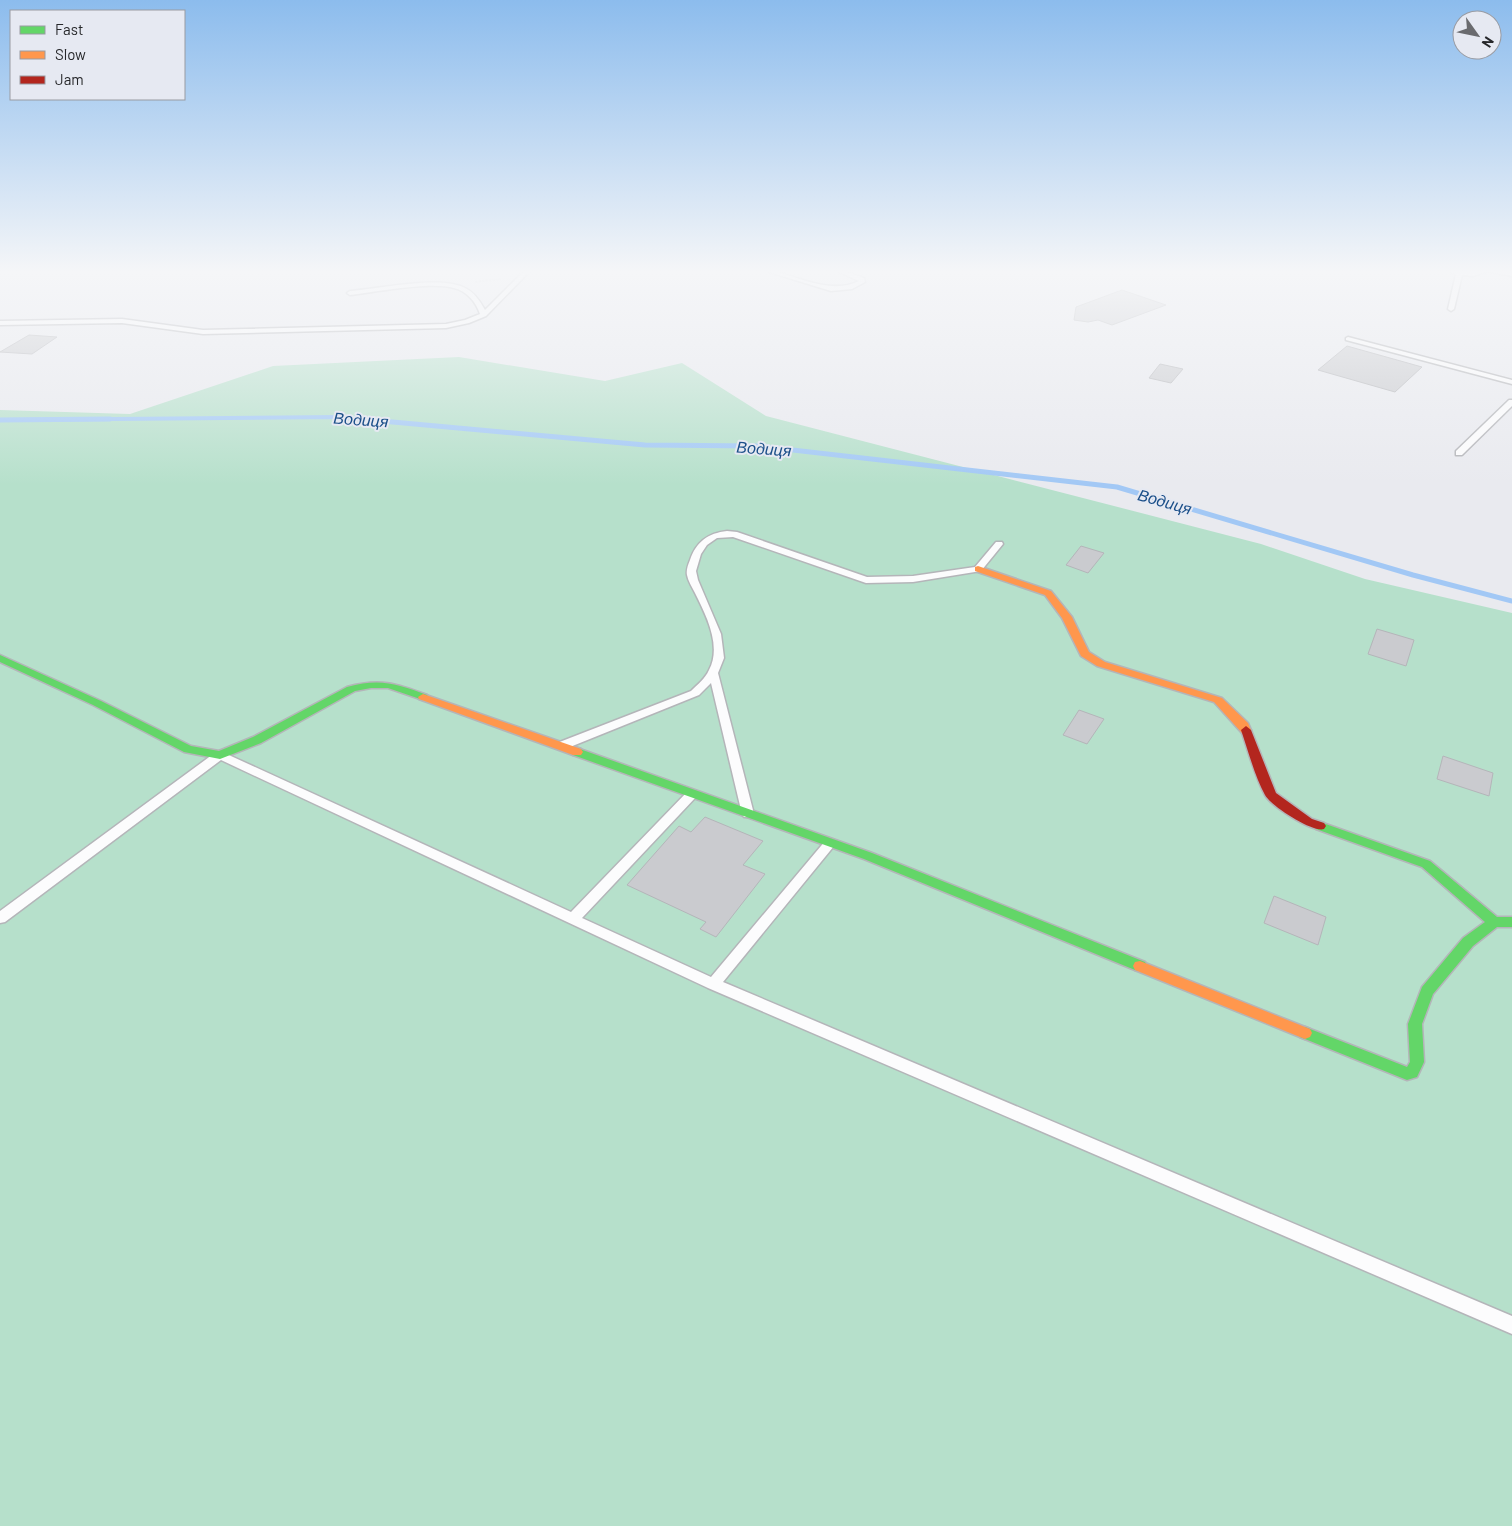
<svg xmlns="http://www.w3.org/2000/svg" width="1512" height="1526" font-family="Barlow,sans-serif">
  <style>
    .green { fill: #b6e0cb }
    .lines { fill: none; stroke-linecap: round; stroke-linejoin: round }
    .stream-far1 { stroke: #a2c8f5; stroke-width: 4 }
    .stream { stroke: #a2c8f5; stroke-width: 5 }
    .building { fill: #cacbcf; stroke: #b4b5b9 }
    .lane-casing { stroke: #b4b5b9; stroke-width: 3 }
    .fast-casing { stroke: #b4b5b9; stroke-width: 3 }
    .slow-casing { stroke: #b4b5b9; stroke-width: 3 }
    .jam-casing { stroke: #b4b5b9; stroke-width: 3 }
    .path { stroke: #d2d2d4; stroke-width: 2; stroke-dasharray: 2.5 1; stroke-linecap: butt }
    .lane { fill: #fcfcfd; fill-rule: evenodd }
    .fast { fill: #63d668; fill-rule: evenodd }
    .slow { fill: #ff974d; fill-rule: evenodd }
    .jam { fill: #b3261e; fill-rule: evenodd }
    .labels { text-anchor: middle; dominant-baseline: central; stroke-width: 4; stroke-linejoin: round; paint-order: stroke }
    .far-water-label { font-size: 16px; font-style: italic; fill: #1b4f89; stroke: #e6e9f2 }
  </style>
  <rect width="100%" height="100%" fill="#e9eaef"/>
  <path class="green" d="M459,357L605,381L682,363L766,416L1261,544L1365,579L1512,613V1526H0V410L130,414L273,366Z"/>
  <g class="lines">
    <path class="stream-far1" d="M0,420L338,417L374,420"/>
    <g class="stream">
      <path d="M360,419L645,445L758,446L1117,487L1413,575L1512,601"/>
      <path d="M0,420L110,419"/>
    </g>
  </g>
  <g class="building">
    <path d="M1122,290L1166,305L1112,325L1098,320L1088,322L1074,320L1076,307Z"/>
    <path d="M29,335L57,337L32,354L0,352Z"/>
    <path d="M1347,346L1422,367L1395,392L1318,370Z"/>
    <path d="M1160,364L1183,369L1171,383L1149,378Z"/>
    <path d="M1081,546L1104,553L1088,573L1066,565Z"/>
    <path d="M1377,629L1414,640L1406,666L1368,654Z"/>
    <path d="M1079,710L1104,719L1087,744L1063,735Z"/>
    <path d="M1443,756L1493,773L1489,796L1437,779Z"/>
    <path d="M705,817L763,841L743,865L765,874L716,937L700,929L706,922L627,885L679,826L691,832Z"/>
    <path d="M1274,896L1326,917L1318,945L1264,923Z"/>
  </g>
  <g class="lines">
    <g class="lane-casing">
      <g id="lane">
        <path d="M523,272H529L486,316L469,323L446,328L203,334L122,323L0,325V321L122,319L203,330L446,324L465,320L480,314C476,302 467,291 454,288C431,281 376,292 350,295L347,293L350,291C378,289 441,275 465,288C474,292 480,301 485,310Z"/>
        <path d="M769,272H777C803,279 833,294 859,281L839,272H847L864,278L865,282L852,289L831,291Z"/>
        <path d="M1451,272H1486L1473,276L1462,275L1454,309L1451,311L1448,309L1456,274Z"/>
        <path d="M1490,272H1512V276Z"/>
        <path d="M1348,337L1512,380V384L1346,340V338Z"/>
        <path d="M1509,400H1512V406L1462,455H1456V451Z"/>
        <path d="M727,531L737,532L867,577L913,576L975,567L996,542H1002L1003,544L981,571L913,582L866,583L733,537L717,538L707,545L701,554L696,571L698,580L721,634L724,658L718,673L754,814L752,817H744L742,814L711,683L699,695L565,749L561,750L555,746L557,743L691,691C698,684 705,679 709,670C722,646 706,615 695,593C692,587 688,581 687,575C686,570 688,565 690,560C696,542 708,533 727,531Z"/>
        <path d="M220,751L571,912L688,791H696L698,794L696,797L582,918L711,977L826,840H834L836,843L834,846L723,982L1512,1316V1334L708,988L221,760L5,922L0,923V911L216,752Z"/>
      </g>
    </g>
    <g class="fast-casing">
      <g id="fast">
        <path d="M0,655L101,701L191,746L219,751L253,737L347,687C379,678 396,683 427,695L428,697L423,700L388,688H371L355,691L261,743L220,759L184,752L93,705L0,662Z"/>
        <path d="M577,748L872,853L1145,962L1147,966L1145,970L1140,971L1135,970L864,859L573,755L571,752Z"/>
        <path d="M1320,822L1430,861L1497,917H1512V927H1497L1473,946L1433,994L1422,1024L1424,1062L1417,1077L1407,1080L1300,1037L1298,1033L1300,1029L1305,1027L1407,1067L1410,1062L1408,1024L1422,987L1463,938L1485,922L1422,867L1316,829L1314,826L1316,823Z"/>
      </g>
    </g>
    <g class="slow-casing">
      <g id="slow">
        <path d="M978,566L1051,591L1072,617L1089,652L1105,662L1222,698L1248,723L1251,730L1246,734L1242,733L1214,702L1097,666L1081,656L1062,618L1045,595L975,571V567Z"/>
        <path d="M423,694L581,749L583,752L581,755H573L419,699L418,697Z"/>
        <path d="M1140,961L1310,1029L1312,1033L1310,1037L1305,1039L1300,1037L1135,970L1133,966L1135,962Z"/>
      </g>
    </g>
    <g class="jam-casing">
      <path id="jam" d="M1246,726L1251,730L1276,793L1312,819L1324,823L1326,826L1324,829C1313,833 1271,806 1265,795C1255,777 1248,750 1241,730Z"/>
    </g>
    <path class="path" d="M475,282L501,279"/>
    <use href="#lane" class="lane"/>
    <use href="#fast" class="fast"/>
    <use href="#slow" class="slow"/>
    <use href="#jam" class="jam"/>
  </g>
  <linearGradient id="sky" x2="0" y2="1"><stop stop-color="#8cbced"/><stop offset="0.56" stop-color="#f5f6f8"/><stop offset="1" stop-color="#f5f6f8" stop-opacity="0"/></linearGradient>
  <rect width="1512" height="485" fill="url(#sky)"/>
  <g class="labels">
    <g class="far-water-label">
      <text transform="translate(361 419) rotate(4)">Водиця</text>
      <text transform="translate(764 448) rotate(4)">Водиця</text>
      <text transform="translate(1165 501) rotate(16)">Водиця</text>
    </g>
  </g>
  <rect x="10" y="10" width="175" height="90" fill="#e6e9f2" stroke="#999ba2"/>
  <rect x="20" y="26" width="25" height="8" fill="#63d668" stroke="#999ba2"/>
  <text x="55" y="35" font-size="15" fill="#26272a">Fast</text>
  <rect x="20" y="51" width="25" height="8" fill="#ff974d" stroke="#999ba2"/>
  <text x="55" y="60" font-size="15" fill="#26272a">Slow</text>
  <rect x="20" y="76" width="25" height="8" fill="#b3261e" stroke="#999ba2"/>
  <text x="55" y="85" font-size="15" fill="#26272a">Jam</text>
  <g transform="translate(1477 35) rotate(123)"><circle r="24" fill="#e6e9f2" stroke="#999ba2"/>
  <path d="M0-4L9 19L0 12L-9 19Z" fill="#6a6b6f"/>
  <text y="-8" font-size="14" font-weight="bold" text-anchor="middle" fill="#26272a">N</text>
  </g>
</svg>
